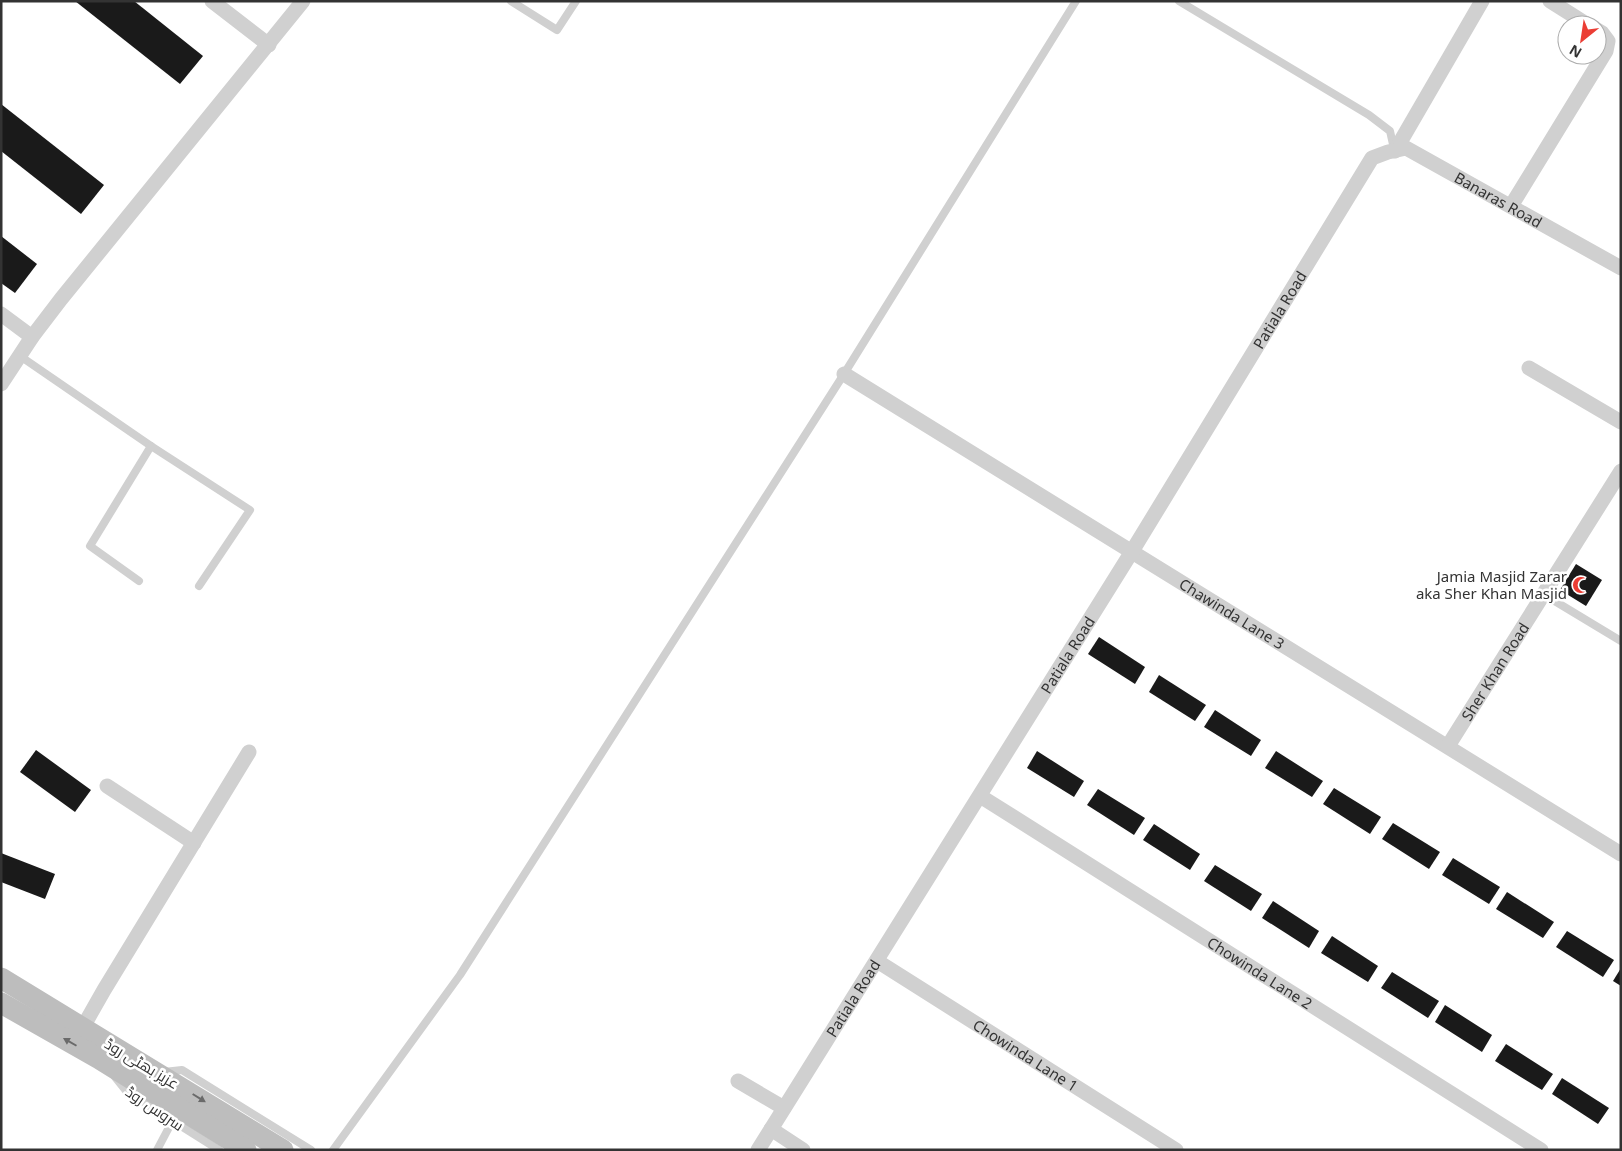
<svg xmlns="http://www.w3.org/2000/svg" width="1622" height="1151" font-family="'Noto Sans',Cairo,sans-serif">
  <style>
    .building { fill: #1a1a1a }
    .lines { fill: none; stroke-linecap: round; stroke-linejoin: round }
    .lane { stroke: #d0d0d0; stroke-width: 8 }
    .street { stroke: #d0d0d0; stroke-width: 15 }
    .secondary { stroke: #bdbdbd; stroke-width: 21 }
    .oneway { fill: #6a6a6a }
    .labels { text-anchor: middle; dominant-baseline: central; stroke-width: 5; stroke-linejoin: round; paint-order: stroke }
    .street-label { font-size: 15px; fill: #333; stroke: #fff }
    .poi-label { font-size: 15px; fill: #333; stroke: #fff; text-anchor: end }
  </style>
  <rect width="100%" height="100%" fill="#fff"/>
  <g class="building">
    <path d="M75,1H134L203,56L180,84Z"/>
    <path d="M1,104L104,185L81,214L1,151Z"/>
    <path d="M1,236L37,264L15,293L1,283Z"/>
    <path d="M1576,564L1602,580L1586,606L1560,590Z"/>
    <path d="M1099,637L1145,667L1135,684L1088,654Z"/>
    <path d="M1159,675L1206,705L1195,721L1149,692Z"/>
    <path d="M1215,710L1261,740L1251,756L1204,727Z"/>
    <path d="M36,750L91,790L75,812L20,772Z"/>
    <path d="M1037,751L1084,781L1074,797L1027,768Z"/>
    <path d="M1276,751L1323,781L1312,797L1265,768Z"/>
    <path d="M1334,788L1381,817L1370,834L1323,804Z"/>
    <path d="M1098,789L1145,818L1134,835L1087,805Z"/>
    <path d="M1393,823L1440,852L1429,869L1382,839Z"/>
    <path d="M1154,824L1200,854L1190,870L1143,840Z"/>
    <path d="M1,853L55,874L45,899L1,882Z"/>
    <path d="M1453,858L1500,887L1489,904L1442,875Z"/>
    <path d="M1215,865L1262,894L1251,911L1204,881Z"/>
    <path d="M1507,892L1554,922L1543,938L1496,909Z"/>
    <path d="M1273,901L1319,931L1309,948L1262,918Z"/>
    <path d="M1567,931L1614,960L1603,977L1556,947Z"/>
    <path d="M1332,936L1378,966L1368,982L1321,953Z"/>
    <path d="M1621,968V986L1613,981Z"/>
    <path d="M1392,972L1439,1001L1428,1018L1381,988Z"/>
    <path d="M1445,1005L1492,1035L1482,1052L1435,1022Z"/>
    <path d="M1506,1044L1553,1074L1542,1090L1495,1061Z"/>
    <path d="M1562,1078L1609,1108L1598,1124L1552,1094Z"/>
  </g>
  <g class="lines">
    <g class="lane">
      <path d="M511,1L557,30L576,1"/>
      <path d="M1179,1L1369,115L1390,131L1394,149"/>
      <path d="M20,356L151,446L250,510L199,586"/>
      <path d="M139,581L90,546L151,446"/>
      <path d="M1543,594L1621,641"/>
      <path d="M164,1072L182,1070L311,1150"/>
      <path d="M115,1077L127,1092L219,1150"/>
      <path d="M157,1150L175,1116"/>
      <path d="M333,1150L460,975L844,374L1076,1"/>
    </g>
    <g class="street">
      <path d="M212,1L269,45"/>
      <path d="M1550,1L1588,25"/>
      <path d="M1395,151L1482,1"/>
      <path d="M1511,206L1606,51L1608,41L1602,33L1597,30"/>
      <path d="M1,314L32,337"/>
      <path d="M1529,368L1621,422"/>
      <path id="s1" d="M844,374C1103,535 1363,693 1621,854"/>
      <path d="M1,384L32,337L61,299L303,1"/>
      <path id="s2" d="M1448,746L1621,471"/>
      <path d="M107,786L194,843"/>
      <path id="s3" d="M980,796L1541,1150"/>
      <path id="s4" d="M877,961L1176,1150"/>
      <path d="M83,1027L104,990L249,752"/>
      <path d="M738,1081L784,1108"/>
      <path d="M771,1129L803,1150"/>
      <path id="s5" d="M758,1150L1131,553L1372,158L1388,152L1406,148L1621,268"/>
    </g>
    <g class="secondary">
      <path d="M1,978L283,1150"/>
      <path d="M1,1003L98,1058L246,1150"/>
    </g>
  </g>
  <defs><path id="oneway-solid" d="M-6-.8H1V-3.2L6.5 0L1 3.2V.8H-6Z" transform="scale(1.25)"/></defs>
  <g class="oneway">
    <use href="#oneway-solid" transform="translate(70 1042) rotate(-150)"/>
    <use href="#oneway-solid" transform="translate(199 1098) rotate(32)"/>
  </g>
  <defs>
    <g id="mosque-bare" transform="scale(1.35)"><path d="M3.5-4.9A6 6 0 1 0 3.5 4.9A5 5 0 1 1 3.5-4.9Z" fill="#eb3d34" stroke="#fff" stroke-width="2.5" paint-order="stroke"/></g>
  </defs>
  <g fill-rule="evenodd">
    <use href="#mosque-bare" x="1581" y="585"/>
  </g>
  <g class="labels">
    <g class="street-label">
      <text stroke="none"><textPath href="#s5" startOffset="1308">Banaras Road</textPath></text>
      <text stroke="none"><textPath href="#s5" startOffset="989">Patiala Road</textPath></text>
      <text stroke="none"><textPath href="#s1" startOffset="456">Chawinda Lane 3</textPath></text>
      <text stroke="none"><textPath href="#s5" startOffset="584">Patiala Road</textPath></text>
      <text stroke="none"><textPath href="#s2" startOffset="88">Sher Khan Road</textPath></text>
      <text stroke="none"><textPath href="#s3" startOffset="331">Chowinda Lane 2</textPath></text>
      <text stroke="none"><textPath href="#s5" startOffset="179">Patiala Road</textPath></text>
      <text stroke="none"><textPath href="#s4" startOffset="176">Chowinda Lane 1</textPath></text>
      <text transform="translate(142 1063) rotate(31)">عزیز بھٹی روڈ</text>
      <text transform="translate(155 1108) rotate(34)">سروس روڈ</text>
    </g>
    <g class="poi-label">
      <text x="1567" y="576">Jamia Masjid Zarar<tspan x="1567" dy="17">aka Sher Khan Masjid</tspan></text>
    </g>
  </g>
  <rect width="1622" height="1151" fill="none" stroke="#333333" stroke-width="5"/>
  <g transform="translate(1582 40) rotate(210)"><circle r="24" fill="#ffffff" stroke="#adadad"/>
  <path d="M0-4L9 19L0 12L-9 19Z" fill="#eb3d34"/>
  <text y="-8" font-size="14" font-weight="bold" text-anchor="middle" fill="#333333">N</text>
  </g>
</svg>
